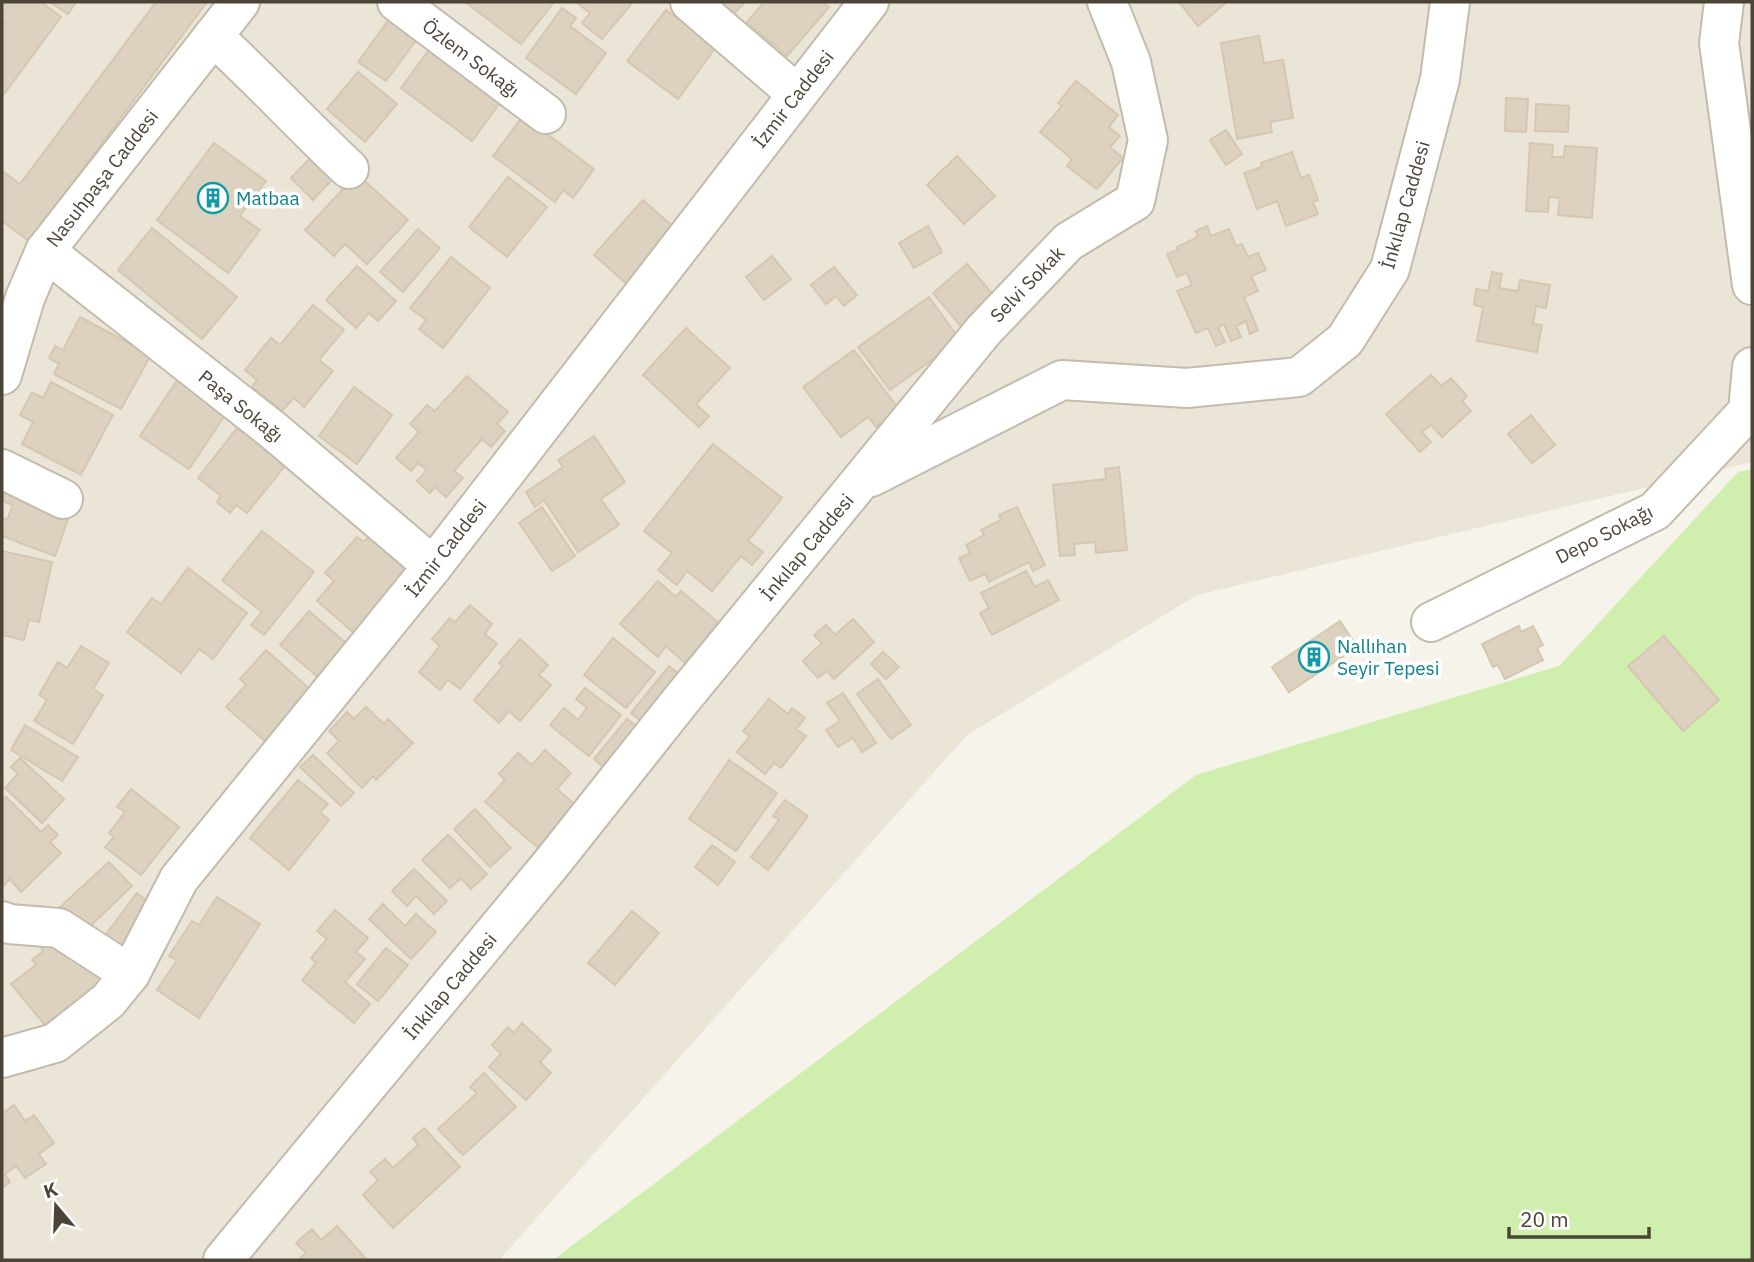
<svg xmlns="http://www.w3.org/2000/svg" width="1754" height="1262" font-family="'IBM Plex Sans',sans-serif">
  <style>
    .residential { fill: #ebe5d7 }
    .green { fill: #d0efae }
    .building { fill: #ddd2c0; stroke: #d5c7b0; stroke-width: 2 }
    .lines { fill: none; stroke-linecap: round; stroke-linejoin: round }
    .minor-casing { stroke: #c3bbab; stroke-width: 42 }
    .minor { stroke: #fff; stroke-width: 38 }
    .labels { text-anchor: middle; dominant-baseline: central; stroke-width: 7; stroke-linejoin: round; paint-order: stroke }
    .street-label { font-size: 19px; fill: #4c4436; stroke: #fff }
    .culture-label { font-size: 19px; fill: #0d838f; stroke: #fff; text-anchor: start }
  </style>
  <rect width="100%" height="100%" fill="#f6f3ea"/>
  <path class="residential" d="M2,2H1752V462L1197,595L967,735L499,1260H2Z"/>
  <path class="green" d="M1752,469V1260H553L1196,775L1559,666L1738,472Z"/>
  <g class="building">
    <path d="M2,2H41L61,17L2,97V27L5,23L2,20Z"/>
    <path d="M50,2H76L68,14Z"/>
    <path d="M156,2H207L29,241L2,221V171L20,184Z"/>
    <path d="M465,2H554L521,44Z"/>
    <path d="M576,2H633L602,39L582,23L590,13Z"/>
    <path d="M719,2H745L733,15Z"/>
    <path d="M764,2H823L829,7L787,56L747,22Z"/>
    <path d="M1179,2H1227L1198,26Z"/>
    <path d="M562,8L576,18L570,26L606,53L576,94L526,58Z"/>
    <path d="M666,10L716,47L678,99L627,61Z"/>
    <path d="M393,14L421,34L386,81L358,62Z"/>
    <path d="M1259,36L1264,63L1283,60L1293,118L1270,122L1272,132L1237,139L1221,43Z"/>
    <path d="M434,43L505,96L472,141L401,88Z"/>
    <path d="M358,72L397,104L365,142L327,109Z"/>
    <path d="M1076,81L1118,115L1109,127L1120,136L1110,147L1123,158L1097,189L1067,166L1072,159L1040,132L1062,106L1058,103Z"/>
    <path d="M1506,98L1528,99L1526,132L1505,131Z"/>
    <path d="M1536,104L1569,106L1568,132L1535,131Z"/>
    <path d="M523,116L594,169L573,198L563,190L555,202L493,156Z"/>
    <path d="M1226,130L1242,154L1226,165L1210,140Z"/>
    <path d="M214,143L266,181L240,216L260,230L228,273L157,220Z"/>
    <path d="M1530,143L1553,145L1552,157H1564L1565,146L1597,148L1592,218L1558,215L1560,198L1549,197L1548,212L1526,211Z"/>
    <path d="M319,149L341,170L313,200L291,178Z"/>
    <path d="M1292,152L1301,178L1309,175L1318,200L1313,202L1318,214L1286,226L1277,201L1257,209L1244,173L1262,167L1261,163Z"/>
    <path d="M957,156L995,196L964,224L927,185Z"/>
    <path d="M357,174L408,220L367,264L345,244L334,256L305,230Z"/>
    <path d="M508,177L547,207L507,257L469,227Z"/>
    <path d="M643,200L679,232L630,287L594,255Z"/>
    <path d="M928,226L942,252L914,268L899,243Z"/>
    <path d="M1207,226L1211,236L1229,229L1236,246L1242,244L1248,257L1258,253L1266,270L1251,276L1258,291L1244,297L1258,330L1250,334L1246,321L1236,326L1241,337L1231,341L1224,324L1218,327L1225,342L1216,346L1208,328L1196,333L1177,291L1192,285L1187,273L1177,277L1167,254L1178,250L1177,247L1198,237L1196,231Z"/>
    <path d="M152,228L237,297L202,339L118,270Z"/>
    <path d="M418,229L440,248L403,292L380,272Z"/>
    <path d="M772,256L791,279L764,300L746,277Z"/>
    <path d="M451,257L490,288L443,348L419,329L426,320L410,308Z"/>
    <path d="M967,264L1000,303L966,332L933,293Z"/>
    <path d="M357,266L396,301L378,321L369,313L356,328L326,300Z"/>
    <path d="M834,267L857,295L844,306L836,296L826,304L811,285Z"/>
    <path d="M1492,272L1502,274L1499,288L1518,291L1520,280L1550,285L1546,308L1536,306L1533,324L1542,325L1537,352L1477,341L1483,307L1474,305L1476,289L1488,291Z"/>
    <path d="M929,297L960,340L890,390L858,347Z"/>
    <path d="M313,305L344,330L319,360L333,371L304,407L294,398L282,411L252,387L257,380L245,370L271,338L280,345Z"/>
    <path d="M80,317L151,355L121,409L54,374L59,364L49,358L55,346L63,350Z"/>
    <path d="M686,328L730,368L696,404L709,416L699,427L643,375Z"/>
    <path d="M854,350L899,409L876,427L868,417L841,437L803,387Z"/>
    <path d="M1431,375L1441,386L1451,378L1467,396L1462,401L1471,411L1442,437L1431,425L1422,432L1431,442L1420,452L1386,414Z"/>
    <path d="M467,376L508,412L497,424L505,431L491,447L482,439L454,471L463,478L446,497L435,487L430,493L417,481L427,470L418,463L411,471L396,458L419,432L410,424L427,405L435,411Z"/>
    <path d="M178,379L227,412L189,469L140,436Z"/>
    <path d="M51,382L113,415L81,475L22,444L33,422L20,415L32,392L43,398Z"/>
    <path d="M354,387L392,415L357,464L319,436Z"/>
    <path d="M1531,415L1555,445L1532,463L1508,434Z"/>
    <path d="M241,423L289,461L247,513L236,505L230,513L217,502L221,496L198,478Z"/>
    <path d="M594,436L625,482L601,499L619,525L578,552L544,500L535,507L526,492L563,467L558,460Z"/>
    <path d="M713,444L782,498L748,541L763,552L752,565L741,556L712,591L687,571L677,585L658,570L672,553L644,531Z"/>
    <path d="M1119,467L1127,550L1096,553L1095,542L1074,544L1075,555L1060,556L1053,485L1106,479L1105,469Z"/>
    <path d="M6,485L72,508L55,556L2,536V518L7,520L13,505L2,501Z"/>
    <path d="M542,507L575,556L552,571L519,523Z"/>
    <path d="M1017,507L1045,565L1033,571L1029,562L989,582L985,574L970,581L959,558L970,553L966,545L984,535L981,530L1001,520L999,515Z"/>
    <path d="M375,530L419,568L359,637L317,601L334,581L325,573L357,537L364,542Z"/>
    <path d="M262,531L314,572L264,635L251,625L262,612L222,580Z"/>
    <path d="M2,551L52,562L39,622L29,620L24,640L2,635Z"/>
    <path d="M188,568L247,613L213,659L199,649L181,673L127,632L152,598L161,604Z"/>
    <path d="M1026,571L1035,587L1048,580L1059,600L992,635L980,613L989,608L981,593Z"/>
    <path d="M658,581L676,597L681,591L719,623L685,663L666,646L658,657L620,624Z"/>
    <path d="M470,605L492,624L485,634L497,644L460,689L448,680L440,690L419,672L440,646L432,639L450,618L455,622Z"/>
    <path d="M309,611L354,650L325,683L280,645Z"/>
    <path d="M853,619L874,642L834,679L827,671L818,678L803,661L822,643L814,635L826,625L835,635Z"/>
    <path d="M1340,621L1357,647L1289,692L1272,667Z"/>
    <path d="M1519,626L1521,632L1533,626L1543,645L1537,648L1543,660L1505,679L1498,665L1493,667L1482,644Z"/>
    <path d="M1664,636L1719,700L1683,731L1628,666Z"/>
    <path d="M613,638L655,672L626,708L584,675Z"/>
    <path d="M520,639L548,665L539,675L551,685L520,721L509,711L499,723L474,700L503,666L499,663Z"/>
    <path d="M81,646L109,663L93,689L103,695L73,744L34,721L47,700L39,695L58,662L67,668Z"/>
    <path d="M266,650L312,691L266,742L226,707L246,685L240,679Z"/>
    <path d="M883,652L899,667L886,679L871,664Z"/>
    <path d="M669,666L686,680L649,727L631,713Z"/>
    <path d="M878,679L911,725L891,739L857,694Z"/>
    <path d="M585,688L621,715L589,756L550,725L564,708L578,720L587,708L576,699Z"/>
    <path d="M843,693L876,743L862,752L853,738L838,747L826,730L840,721L827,703Z"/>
    <path d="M769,699L788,714L792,708L805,718L796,729L806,736L781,768L774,763L765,774L737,752L750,736L743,731Z"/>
    <path d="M366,707L384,724L388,719L413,743L376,780L373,776L362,788L327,753L339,741L329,731L347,712L354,719Z"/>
    <path d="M627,719L643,732L609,772L594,759Z"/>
    <path d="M25,725L78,757L62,781L11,750Z"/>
    <path d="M545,750L571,773L557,789L581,810L543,852L485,802L505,780L499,774L518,753L532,765Z"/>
    <path d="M313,755L354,793L341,806L300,767Z"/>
    <path d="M20,758L64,799L42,823L5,788L18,774L11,767Z"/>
    <path d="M729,760L777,793L736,851L689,819Z"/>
    <path d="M298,780L328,804L320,812L329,820L289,870L250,838Z"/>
    <path d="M131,789L179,827L141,875L105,847L114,837L109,833L125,812L117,807Z"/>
    <path d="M6,797L41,832L48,825L58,835L50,842L61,853L21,892L10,879L2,887V801Z"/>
    <path d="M785,800L808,816L768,870L751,857L779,820L773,816Z"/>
    <path d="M475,809L511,848L490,867L454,829Z"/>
    <path d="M448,835L487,874L471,889L461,878L450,888L422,860Z"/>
    <path d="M712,845L735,862L718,885L695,867Z"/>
    <path d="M109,862L132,886L82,934L59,908Z"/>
    <path d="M414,869L447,901L434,914L416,896L407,906L392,891Z"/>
    <path d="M137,893L153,906L120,949L104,937Z"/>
    <path d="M217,897L260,924L199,1018L157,990L177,960L169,956L192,921L199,925Z"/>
    <path d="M383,904L405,926L416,914L436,932L411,959L369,919Z"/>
    <path d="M335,910L368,938L356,952L365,959L345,982L370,1004L354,1023L302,980L316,963L311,958L327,939L317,931Z"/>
    <path d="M632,911L659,933L615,985L588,963Z"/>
    <path d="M57,933L110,981L49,1030L11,984L36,965L32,960L43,951L40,947Z"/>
    <path d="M386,948L408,965L378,1001L357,984Z"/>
    <path d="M522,1023L551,1050L540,1062L551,1073L526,1100L489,1067L501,1054L492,1045L508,1027L514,1033Z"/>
    <path d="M484,1073L516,1107L463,1155L438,1129L477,1093L470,1087Z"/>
    <path d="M14,1105L25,1121L34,1115L54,1143L39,1154L46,1164L25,1178L16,1166L5,1174L10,1182L2,1188V1114Z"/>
    <path d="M424,1128L460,1167L393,1228L363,1195L378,1180L370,1172L385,1159L393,1168L418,1145L413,1138Z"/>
    <path d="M337,1226L367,1260H298L306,1253L296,1243L312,1229L321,1240Z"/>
  </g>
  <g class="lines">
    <g class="minor-casing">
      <g id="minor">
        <path d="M397,2L546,114"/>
        <path d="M690,2L797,94"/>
        <path d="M1724,2L1719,43L1752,285"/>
        <path d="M213,36C260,79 303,126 349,169"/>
        <path d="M45,251L274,431L433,566"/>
        <path d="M2,375L25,298L45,251L240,2"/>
        <path d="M2,469L63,499"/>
        <path d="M871,477L1062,380L1187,388L1299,377L1345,340L1390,269L1440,79L1450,2"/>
        <path d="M1431,622L1655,511L1748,411L1752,367"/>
        <path d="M2,921L9,924L59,928L130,974"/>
        <path d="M2,1058L55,1043L108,1001L130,974L179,879L433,566L869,2"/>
        <path d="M223,1260L551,864L678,704L984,330L1068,242L1135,201L1148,140L1131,62L1107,2"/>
      </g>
    </g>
    <use href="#minor" class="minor"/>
  </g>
  <defs>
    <g id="building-ring" transform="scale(1.575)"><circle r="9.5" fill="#fff" stroke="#0f9aa8" stroke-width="1.5"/><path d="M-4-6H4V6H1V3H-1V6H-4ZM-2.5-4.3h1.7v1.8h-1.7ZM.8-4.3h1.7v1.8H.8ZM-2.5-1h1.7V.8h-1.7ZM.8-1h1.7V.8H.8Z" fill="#0f9aa8"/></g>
  </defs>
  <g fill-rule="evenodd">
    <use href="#building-ring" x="213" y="198"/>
    <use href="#building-ring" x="1314" y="657"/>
  </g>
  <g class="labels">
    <g class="street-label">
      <text transform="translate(471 58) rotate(37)">Özlem Sokağı</text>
      <text transform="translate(793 99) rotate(-52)">İzmir Caddesi</text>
      <text transform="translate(102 178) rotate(-52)">Nasuhpaşa Caddesi</text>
      <text transform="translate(1405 205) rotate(-74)">İnkılap Caddesi</text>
      <text transform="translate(1027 284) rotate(-46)">Selvi Sokak</text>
      <text transform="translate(241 406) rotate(39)">Paşa Sokağı</text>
      <text transform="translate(1604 534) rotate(-27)">Depo Sokağı</text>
      <text transform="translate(807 547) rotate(-50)">İnkılap Caddesi</text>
      <text transform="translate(446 548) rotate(-52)">İzmir Caddesi</text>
      <text transform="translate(450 986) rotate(-50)">İnkılap Caddesi</text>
    </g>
    <g class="culture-label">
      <text x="236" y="198">Matbaa</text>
      <text x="1337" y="646">Nallıhan<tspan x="1337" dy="22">Seyir Tepesi</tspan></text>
    </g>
  </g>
  <rect width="1754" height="1262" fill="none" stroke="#4c4436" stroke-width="7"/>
  <g transform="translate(56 1206) rotate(341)" stroke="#ffffff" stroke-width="5" paint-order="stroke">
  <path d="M0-5L12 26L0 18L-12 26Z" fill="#4c4436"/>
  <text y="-10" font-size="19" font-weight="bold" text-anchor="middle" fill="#4c4436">K</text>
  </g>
  <path d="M1509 1227v10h140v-10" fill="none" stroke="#4c4436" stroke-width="3.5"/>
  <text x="1520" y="1227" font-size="21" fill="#4c4436" stroke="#ffffff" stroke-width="5" paint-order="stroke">20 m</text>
</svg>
